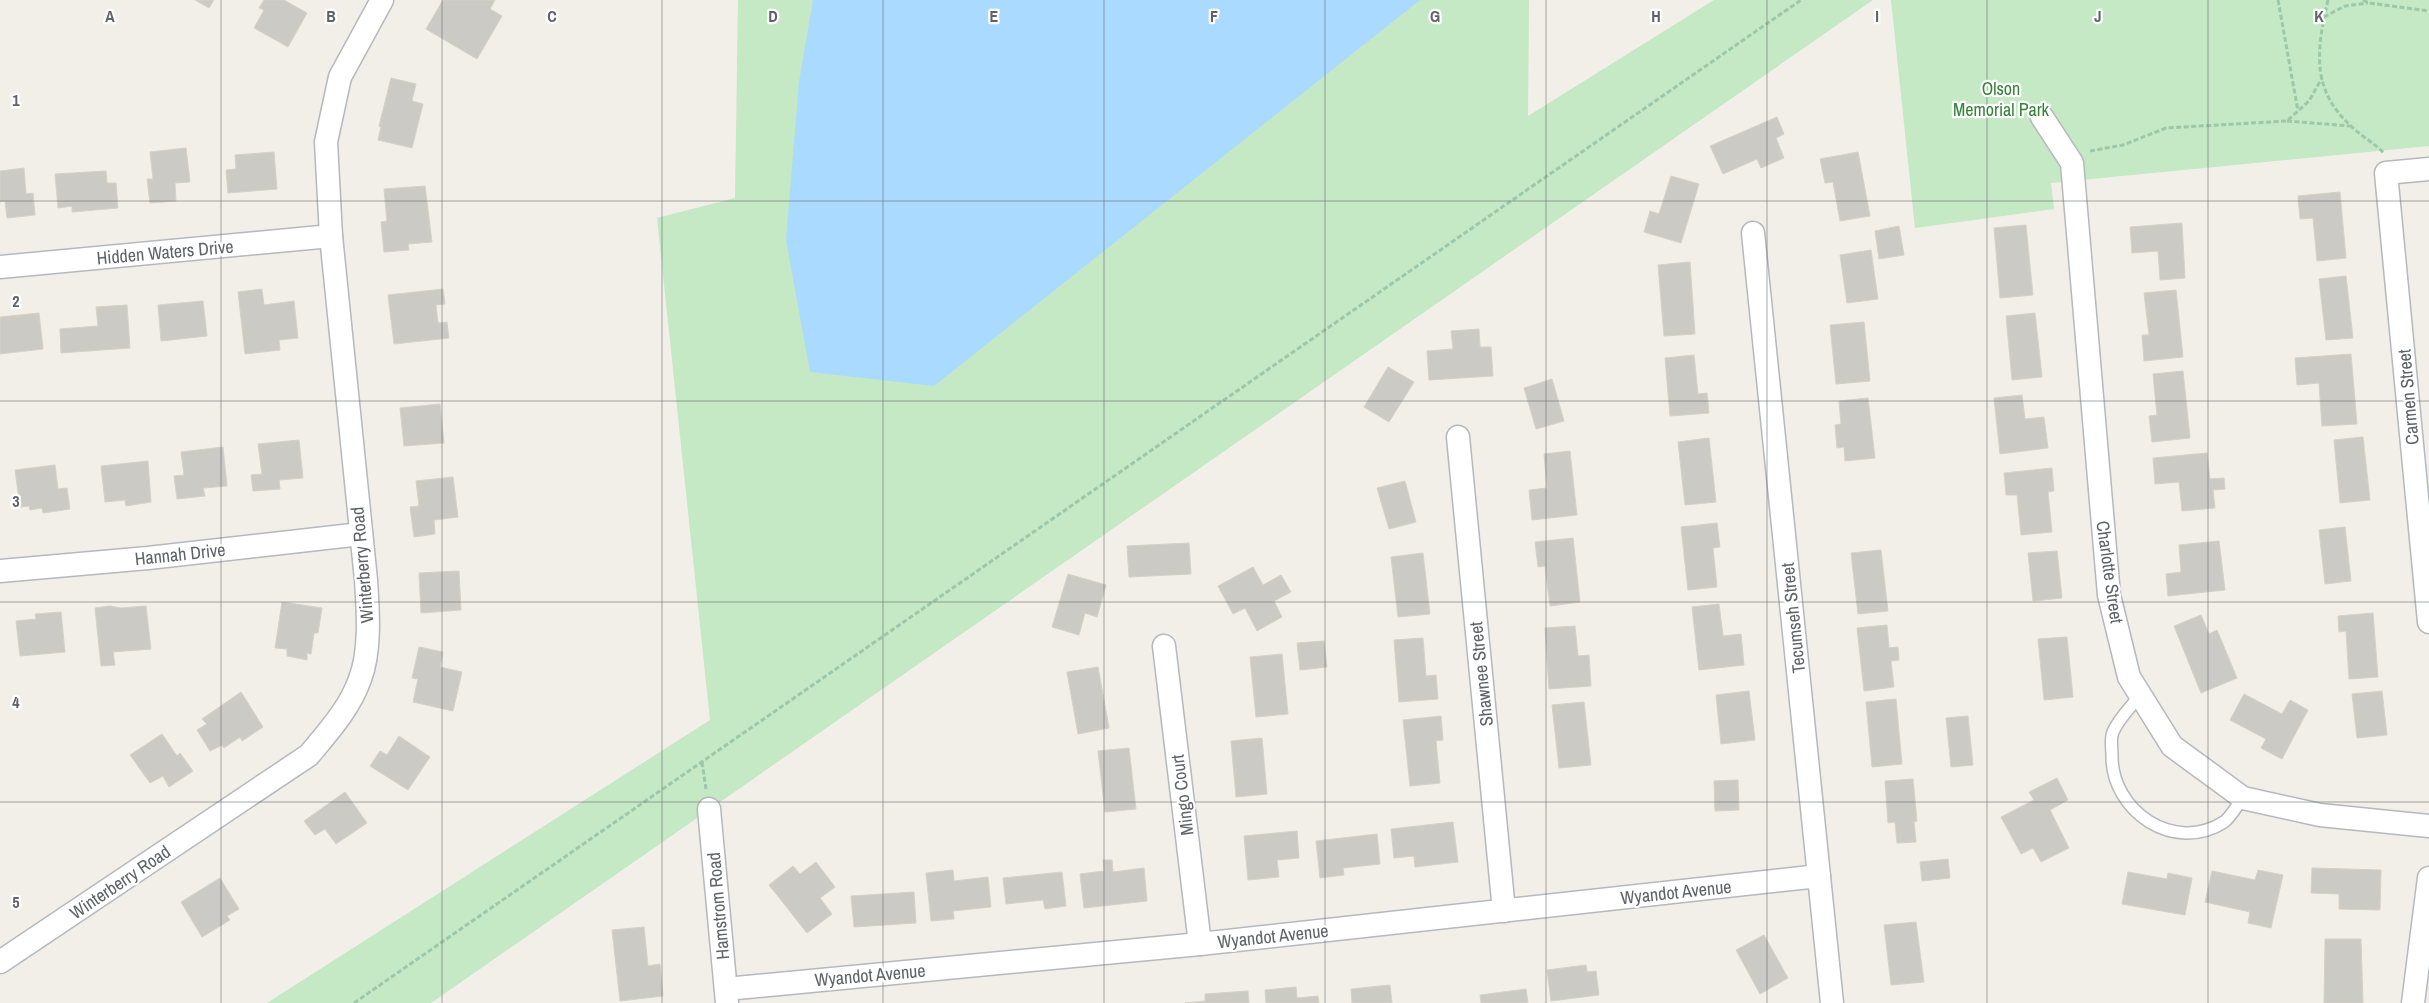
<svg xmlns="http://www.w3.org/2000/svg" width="2429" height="1003" font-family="'Archivo Narrow',sans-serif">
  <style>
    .green { fill: #c5e8c5 }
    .water { fill: #aadaff }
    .building { fill: #cccac5; stroke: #d6d1c6 }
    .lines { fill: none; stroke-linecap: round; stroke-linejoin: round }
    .service-casing { stroke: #b5b8bc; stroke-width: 14 }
    .minor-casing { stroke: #b5b8bc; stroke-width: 25 }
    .path { stroke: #9cc7a9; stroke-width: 3; stroke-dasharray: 5 2.5; stroke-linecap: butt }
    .service { stroke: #fff; stroke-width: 11 }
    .minor { stroke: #fff; stroke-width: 22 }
    .grid { fill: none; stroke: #5f6368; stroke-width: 1; stroke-opacity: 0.55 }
    .labels { text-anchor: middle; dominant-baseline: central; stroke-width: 4.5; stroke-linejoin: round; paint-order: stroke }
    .park-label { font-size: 18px; fill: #348238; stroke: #fff }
    .street-label { font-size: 18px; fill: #5f6368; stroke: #fff }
    .grid-label { font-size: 16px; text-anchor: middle; font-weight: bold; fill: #5f6368; stroke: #fff; stroke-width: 4.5; stroke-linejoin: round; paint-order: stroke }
  </style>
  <rect width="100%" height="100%" fill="#f1efe8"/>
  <g class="green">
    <path d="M738,0H1529L1528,116L1714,0H1873L431,1003H267L710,720L657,218L735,198Z"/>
    <path d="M1891,0H2429V146L2051,183L2054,209L1915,228Z"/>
  </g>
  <path class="water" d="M813,0H1420L934,386L810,372L786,240L799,82Z"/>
  <g class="building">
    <path d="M195,0H214L209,8Z"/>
    <path d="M264,0H284L307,13L288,47L254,28L264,10L259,8Z"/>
    <path d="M443,0H495L490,9L502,16L477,59L426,29Z"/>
    <path d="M391,78L416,84L412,101L423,104L412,148L378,140L381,127L379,126Z"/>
    <path d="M1777,117L1784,134L1776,138L1784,158L1761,168L1757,159L1723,174L1710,146Z"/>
    <path d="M186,148L190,182L175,183L176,201L150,203L147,179H153L150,152Z"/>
    <path d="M274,152L277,189L228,193L226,170L236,169L235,155Z"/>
    <path d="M1858,152L1870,216L1840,221L1833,182L1825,183L1820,159Z"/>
    <path d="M24,168L26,194L33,193L35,215L7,218L5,201L0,202V171Z"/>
    <path d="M106,171L107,183H116L118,208L72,212V206L58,208L55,174Z"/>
    <path d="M1671,176L1699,184L1681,243L1644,232L1650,211L1659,214Z"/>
    <path d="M425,186L432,242L408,244L409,250L384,252L381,222L387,221L384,189Z"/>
    <path d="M2340,192L2346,258L2317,261L2313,218L2300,219L2298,196Z"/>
    <path d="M2182,223L2185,278L2160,280L2158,251L2132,253L2130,227Z"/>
    <path d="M2026,225L2033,295L2000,298L1994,228Z"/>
    <path d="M1899,226L1904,255L1879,259L1875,231Z"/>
    <path d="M1871,250L1878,299L1847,303L1840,255Z"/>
    <path d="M1690,262L1695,334L1664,336L1658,265Z"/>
    <path d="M2346,276L2353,338L2326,340L2319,279Z"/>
    <path d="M262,289L264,305L294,301L298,338L279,340L280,350L245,354L238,292Z"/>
    <path d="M443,289L445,304L436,305L438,323L447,322L449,338L394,344L388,295Z"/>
    <path d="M2176,290L2183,357L2144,361L2142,335H2149L2144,293Z"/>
    <path d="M203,301L207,336L161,341L158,305Z"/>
    <path d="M127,305L130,348L61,353L60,329L98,326L96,307Z"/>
    <path d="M39,313L43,349L0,354V317Z"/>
    <path d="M2035,313L2042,377L2012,380L2006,316Z"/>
    <path d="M1864,322L1870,381L1836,384L1830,325Z"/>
    <path d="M1479,329L1480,347H1491L1493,376L1429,380L1427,351L1453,349L1451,331Z"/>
    <path d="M2351,354L2357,424L2322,426L2319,383L2297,385L2295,358Z"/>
    <path d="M1694,355L1698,394L1707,393L1709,413L1670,416L1665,358Z"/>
    <path d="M1388,367L1414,382L1389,422L1364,407Z"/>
    <path d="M2183,371L2190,438L2152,442L2149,416L2157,415L2153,374Z"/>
    <path d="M1552,379L1564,421L1536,429L1524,388Z"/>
    <path d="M2022,395L2025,419L2044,417L2048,448L2000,454L1994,398Z"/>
    <path d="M1868,398L1875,458L1845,461L1844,447L1837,448L1835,425L1841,424L1839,401Z"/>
    <path d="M440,404L444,443L404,446L400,408Z"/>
    <path d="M2363,437L2370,500L2340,503L2334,440Z"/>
    <path d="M1709,438L1716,502L1685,505L1678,442Z"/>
    <path d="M299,440L303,478L279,480L280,489L253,491L251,475L262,474L258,444Z"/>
    <path d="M223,447L227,486L203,488L205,496L177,499L174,476L184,475L181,452Z"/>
    <path d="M1570,451L1577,515L1532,520L1529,490L1547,488L1544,454Z"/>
    <path d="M2207,453L2210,479L2224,478L2225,489L2213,490L2215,508L2182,511L2179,482L2155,484L2153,458Z"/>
    <path d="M148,461L151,502L126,506L125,500L105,502L101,466Z"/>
    <path d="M55,465L58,489L67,488L70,509L43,513L42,508L30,510L29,506L20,507L15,470Z"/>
    <path d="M2052,468L2054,491L2048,492L2052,532L2021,535L2017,495H2006L2004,473Z"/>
    <path d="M453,477L458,517L434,520L435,534L414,537L410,507L419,506L416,481Z"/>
    <path d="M1405,481L1416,522L1389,529L1377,488Z"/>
    <path d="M1717,523L1720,547L1713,548L1717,587L1688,590L1681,527Z"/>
    <path d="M2345,527L2351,581L2325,584L2319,530Z"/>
    <path d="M1573,538L1580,602L1550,606L1545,566L1538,567L1535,542Z"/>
    <path d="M2219,541L2225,590L2168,596L2166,574L2181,572L2179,545Z"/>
    <path d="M1189,543L1191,574L1129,577L1127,546Z"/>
    <path d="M1881,550L1888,611L1858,614L1851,553Z"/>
    <path d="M2057,551L2062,598L2033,601L2028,553Z"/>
    <path d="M1423,553L1430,614L1398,617L1391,557Z"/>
    <path d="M1253,567L1263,585L1281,575L1291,592L1274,601L1282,617L1257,631L1245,608L1233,614L1218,586Z"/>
    <path d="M459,571L461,610L421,613L419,573Z"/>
    <path d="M1068,574L1106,585L1097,617L1085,613L1079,635L1052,627Z"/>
    <path d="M282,602L322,608L318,633H314L311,654L307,653V660L287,656V649L275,648Z"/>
    <path d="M1719,604L1723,636L1741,634L1744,665L1699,670L1692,607Z"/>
    <path d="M110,606L121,608L146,606L151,649L113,652L115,665L101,666L95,608Z"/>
    <path d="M61,612L65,652L20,656L16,621L36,619L35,614Z"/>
    <path d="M2373,613L2378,677L2349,679L2346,631L2339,632L2338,616Z"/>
    <path d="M2201,615L2209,634L2217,630L2237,678L2201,693L2174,626Z"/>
    <path d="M1887,625L1889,648L1898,647L1899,660L1891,661L1894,687L1864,691L1857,628Z"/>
    <path d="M1575,626L1578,656L1589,655L1591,686L1549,689L1545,628Z"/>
    <path d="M2067,637L2073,697L2044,700L2038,639Z"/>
    <path d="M1423,638L1426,676L1436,675L1438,699L1399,702L1394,640Z"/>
    <path d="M1324,641L1327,667L1300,670L1297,643Z"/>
    <path d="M419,647L443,652L440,667L462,672L453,711L413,702L418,679L412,678Z"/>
    <path d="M1282,654L1288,714L1256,717L1250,657Z"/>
    <path d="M1098,667L1109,728L1078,734L1067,672Z"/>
    <path d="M1749,691L1755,740L1721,744L1716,695Z"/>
    <path d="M2382,691L2387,735L2357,738L2352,694Z"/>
    <path d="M241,692L263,727L242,741L240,737L224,748L222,745L210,751L197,730L207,724L202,719Z"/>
    <path d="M2244,694L2282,714L2290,700L2308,710L2282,759L2261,748L2266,739L2230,720Z"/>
    <path d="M1896,699L1902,764L1872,767L1866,702Z"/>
    <path d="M1584,702L1591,765L1559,768L1552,705Z"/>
    <path d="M1441,716L1443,740L1436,741L1440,783L1410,786L1403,720Z"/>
    <path d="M1968,716L1973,765L1951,767L1946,718Z"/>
    <path d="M162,734L177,756L180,753L193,771L169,787L163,776L150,783L130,755Z"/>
    <path d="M399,736L430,757L408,790L370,766L380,751L387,755Z"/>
    <path d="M1262,738L1267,794L1236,797L1231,741Z"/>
    <path d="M1129,748L1136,809L1105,812L1098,751Z"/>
    <path d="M2057,778L2068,800L2050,810L2069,848L2041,862L2033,848L2021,854L2001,817L2034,800L2029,792Z"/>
    <path d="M1913,779L1917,821L1914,822L1916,842L1897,843L1895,822L1888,823L1885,781Z"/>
    <path d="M1738,780L1739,810L1715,811L1714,781Z"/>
    <path d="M345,792L367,823L336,844L325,829L315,835L304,821Z"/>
    <path d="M1453,822L1458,862L1415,867L1414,856L1394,858L1391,829Z"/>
    <path d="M1297,831L1299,858L1277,860L1279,877L1248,880L1244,836Z"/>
    <path d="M1377,834L1380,864L1343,868L1344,875L1320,878L1316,841Z"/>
    <path d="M1948,859L1950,878L1922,881L1920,862Z"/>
    <path d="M1103,860H1112L1113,872L1144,868L1147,901L1084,908L1080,874L1104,871Z"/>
    <path d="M816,862L835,887L820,898L832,914L807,933L769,885L793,866L800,874Z"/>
    <path d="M2312,868L2381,870L2380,910L2339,909V894L2311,893Z"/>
    <path d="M953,870L954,881L988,877L991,907L953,911L954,919L931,921L926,873Z"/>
    <path d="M2258,870L2283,875L2271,928L2248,923L2250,912L2205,902L2212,871L2255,880Z"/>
    <path d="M1062,872L1066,906L1045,909L1043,900L1006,904L1003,878Z"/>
    <path d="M2128,872L2167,879L2168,873L2192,878L2185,915L2122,904Z"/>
    <path d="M220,878L239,909L227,916L230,920L202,937L181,902Z"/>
    <path d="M914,892L916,923L854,927L851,896Z"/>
    <path d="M1916,922L1924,982L1891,985L1884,925Z"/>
    <path d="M644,927L648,966L660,964L663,996L620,1001L612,930Z"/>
    <path d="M1764,935L1788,978L1760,994L1736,950Z"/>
    <path d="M2325,939H2361L2363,1003H2324Z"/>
    <path d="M1586,965L1587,972L1596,971L1599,995L1551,1001L1547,970Z"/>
    <path d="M1390,985L1392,1003H1352L1351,989Z"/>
    <path d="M1296,987L1297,998L1318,996L1319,1003H1266L1265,990Z"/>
    <path d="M1526,989L1528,1003H1481L1480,995Z"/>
    <path d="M1248,991L1249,1003H1185L1205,1001V994Z"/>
  </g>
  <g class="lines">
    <g class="service-casing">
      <path id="service" d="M2140,695C2132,706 2118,719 2113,732C2110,738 2112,748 2112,755C2111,811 2174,854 2224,822C2231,817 2237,805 2243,798"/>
    </g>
    <g class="minor-casing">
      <g id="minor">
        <path d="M2042,117L2072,163L2109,595L2129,677L2172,746L2243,798L2320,815L2429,826"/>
        <path d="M2429,169L2386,173L2429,622"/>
        <path d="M1753,233L1832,1003"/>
        <path d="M0,267L331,236"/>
        <path d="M1458,437L1504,911"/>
        <path d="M0,571L148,558L361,534"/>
        <path d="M1164,646L1200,944"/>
        <path d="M709,809L727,1003"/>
        <path d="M0,962L309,755C328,732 350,708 360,679C371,650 368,611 366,580L331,236L326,142L340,77L382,0"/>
        <path d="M726,989L1200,944L1819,876"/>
        <path d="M2413,1003L2429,878"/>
      </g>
    </g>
    <g class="path">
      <path d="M2278,0L2298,111"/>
      <path d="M2328,0C2317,48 2310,89 2351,126C2361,136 2374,143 2384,153"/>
      <path d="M2363,0L2369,3L2429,11"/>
      <path d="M2324,17L2345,6L2368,3"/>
      <path d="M2287,121L2350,126"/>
      <path d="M2090,151L2123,145L2166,128L2287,121L2309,101L2322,78"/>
      <path d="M702,762L706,789"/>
      <path d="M354,1003L1801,0"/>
    </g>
    <use href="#service" class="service"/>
    <use href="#minor" class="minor"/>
  </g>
  <path class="grid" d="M221,0V1003M442,0V1003M662,0V1003M883,0V1003M1104,0V1003M1325,0V1003M1546,0V1003M1767,0V1003M1987,0V1003M2208,0V1003M0,201H2429M0,401H2429M0,602H2429M0,802H2429"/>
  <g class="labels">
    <g class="park-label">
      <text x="2001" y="88">Olson<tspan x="2001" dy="21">Memorial Park</tspan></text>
    </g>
    <g class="street-label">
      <text transform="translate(165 252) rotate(-5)">Hidden Waters Drive</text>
      <text transform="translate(2408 397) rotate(-95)">Carmen Street</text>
      <text transform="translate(180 554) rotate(-6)">Hannah Drive</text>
      <text transform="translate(362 565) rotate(-95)">Winterberry Road</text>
      <text transform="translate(2110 572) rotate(82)">Charlotte Street</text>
      <text transform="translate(1793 618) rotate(-96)">Tecumseh Street</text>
      <text transform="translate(1481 674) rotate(-96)">Shawnee Street</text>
      <text transform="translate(1182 795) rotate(-97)">Mingo Court</text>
      <text transform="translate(120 882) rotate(-34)">Winterberry Road</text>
      <text transform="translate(1676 892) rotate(-6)">Wyandot Avenue</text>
      <text transform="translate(718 906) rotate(-95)">Hamstrom Road</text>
      <text transform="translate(1273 936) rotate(-6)">Wyandot Avenue</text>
      <text transform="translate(870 975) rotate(-5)">Wyandot Avenue</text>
    </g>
  </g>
  <g class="grid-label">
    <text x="110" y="22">A</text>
    <text x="331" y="22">B</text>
    <text x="552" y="22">C</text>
    <text x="773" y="22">D</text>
    <text x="994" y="22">E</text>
    <text x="1214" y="22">F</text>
    <text x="1435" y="22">G</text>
    <text x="1656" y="22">H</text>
    <text x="1877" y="22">I</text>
    <text x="2098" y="22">J</text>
    <text x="2319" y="22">K</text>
    <text x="16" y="106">1</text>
    <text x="16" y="307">2</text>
    <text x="16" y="507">3</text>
    <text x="16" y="708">4</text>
    <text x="16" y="908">5</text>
  </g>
</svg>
